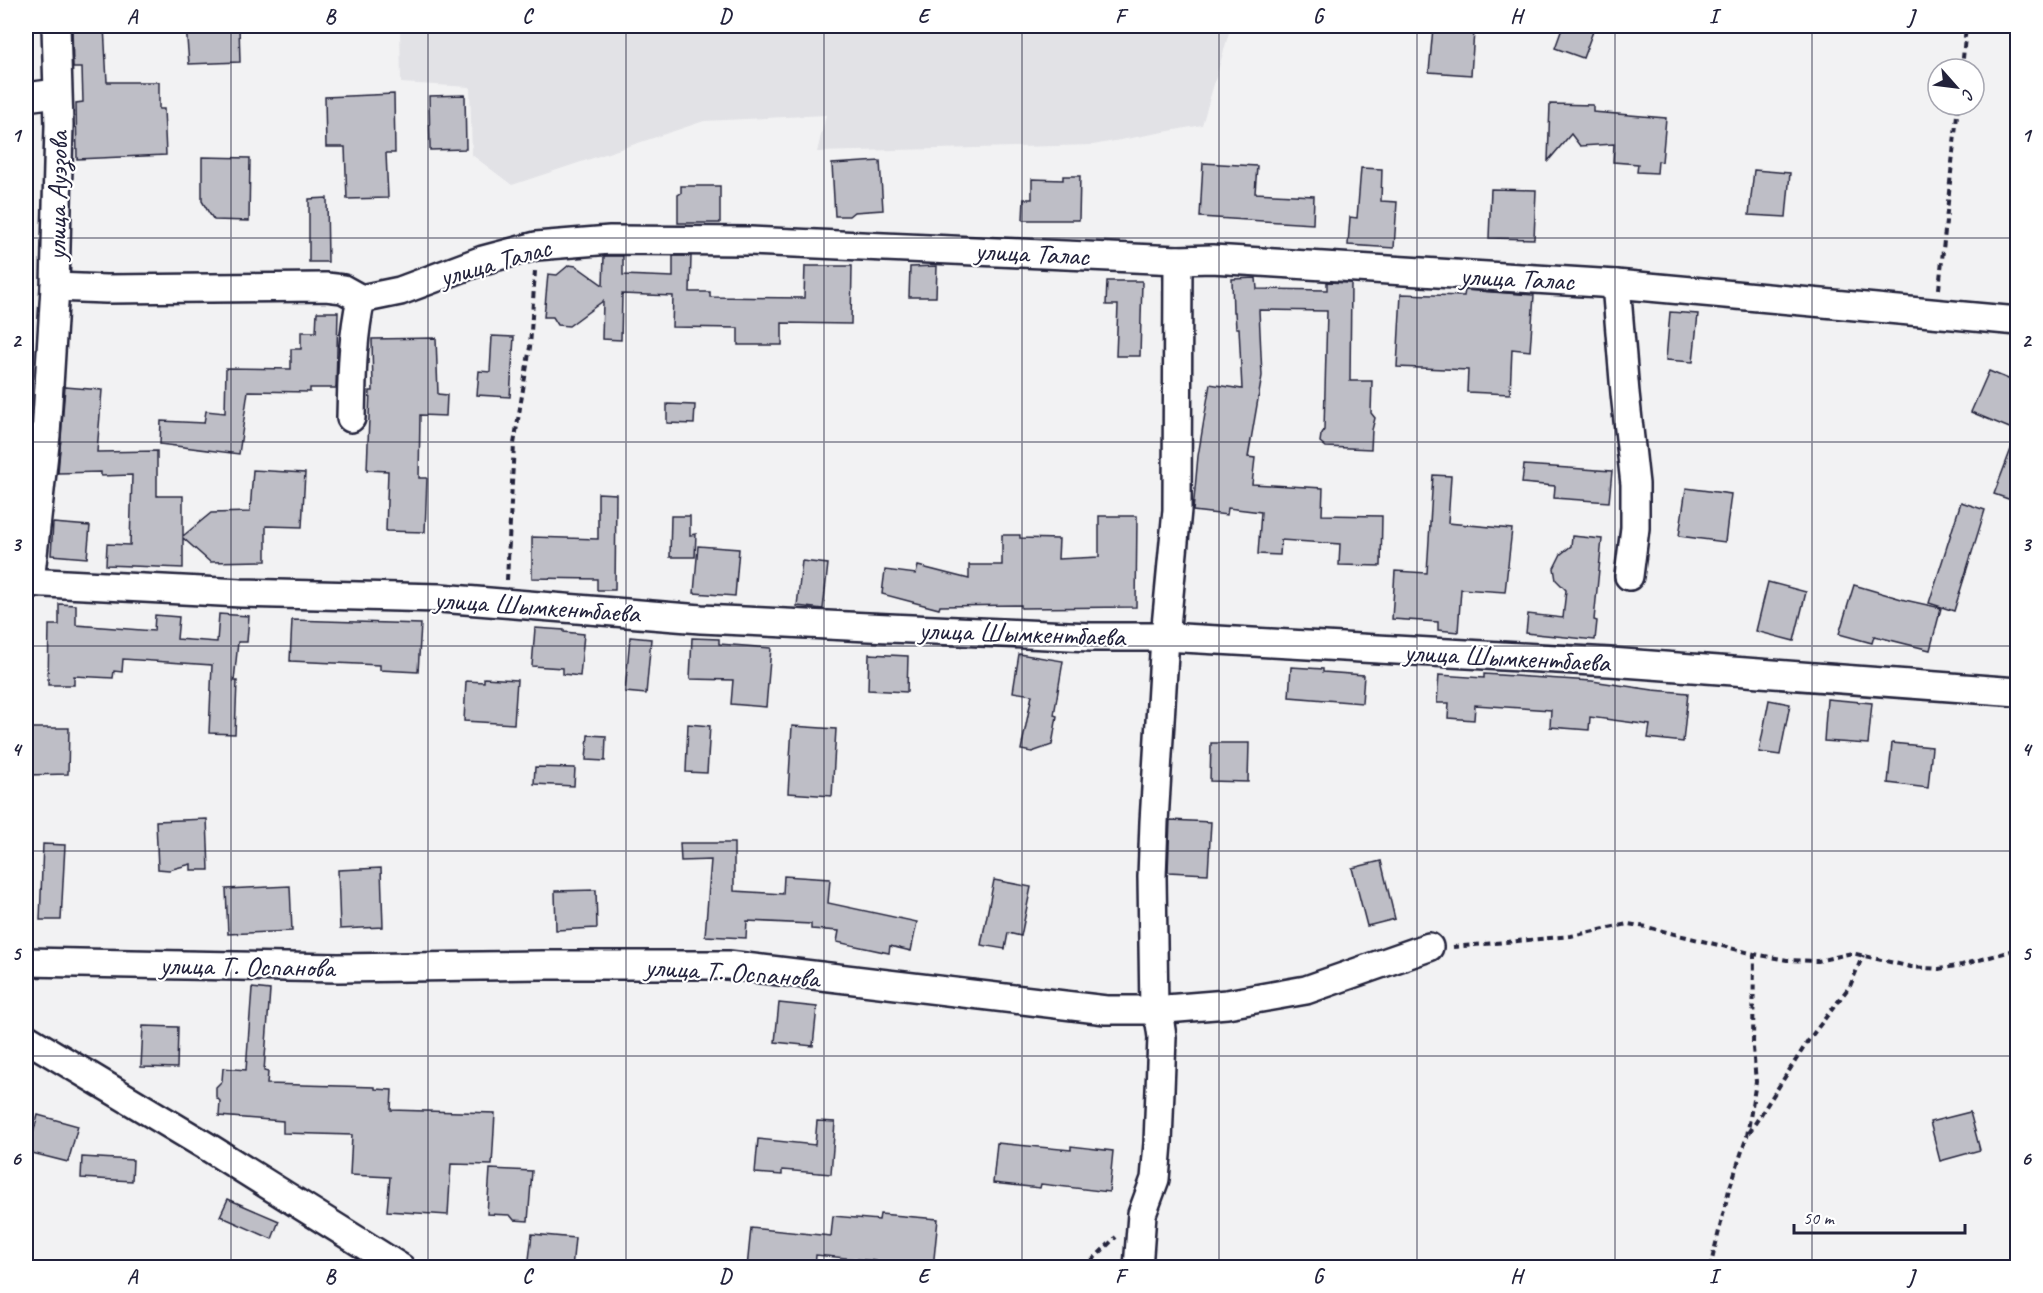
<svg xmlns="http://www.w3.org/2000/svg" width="2043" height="1293" font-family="Caveat,sans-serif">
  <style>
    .built { fill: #e2e2e6 }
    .building { fill: #bebec6; stroke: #22223b; stroke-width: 1.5 }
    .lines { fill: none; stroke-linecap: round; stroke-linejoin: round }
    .minor-casing { stroke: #22223b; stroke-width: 32 }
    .path { stroke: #22223b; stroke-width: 4; stroke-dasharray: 6 4.5; stroke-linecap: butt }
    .minor { stroke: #fff; stroke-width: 27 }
    .grid { fill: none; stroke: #22223b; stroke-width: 1.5; stroke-opacity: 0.55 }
    .labels { text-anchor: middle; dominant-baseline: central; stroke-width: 4.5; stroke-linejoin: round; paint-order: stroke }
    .street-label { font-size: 28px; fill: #22223b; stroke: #fff }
    .neatline { fill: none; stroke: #22223b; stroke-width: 2 }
    .grid-label { font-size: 20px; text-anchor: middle; font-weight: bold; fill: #22223b }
  </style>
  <rect width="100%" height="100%" fill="#f2f2f3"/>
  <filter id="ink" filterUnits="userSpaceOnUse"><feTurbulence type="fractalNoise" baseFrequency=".0167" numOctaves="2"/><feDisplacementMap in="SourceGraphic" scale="12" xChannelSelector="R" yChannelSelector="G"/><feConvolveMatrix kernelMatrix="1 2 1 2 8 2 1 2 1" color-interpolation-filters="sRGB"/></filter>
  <g filter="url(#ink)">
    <path class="built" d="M400,26H1231L1202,125L1093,145L817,152L826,115L704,121L512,185L472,155L470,87L401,83Z"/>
    <g class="building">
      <path d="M72,26H104L107,82H159V109H164L166,155L77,159L76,103L83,102L82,68H73Z"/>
      <path d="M186,26H239L240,62L189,64Z"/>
      <path d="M1563,26H1595L1583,58L1555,48Z"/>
      <path d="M1433,28L1474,31L1471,75L1429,72Z"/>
      <path d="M394,94L395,153H386L388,198L347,199L345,147H326L325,97Z"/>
      <path d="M465,95L466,149L430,150L429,96Z"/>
      <path d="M1550,104L1593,105V112L1666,118L1662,162L1658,161L1657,173L1637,172L1638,164L1613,162L1614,144L1580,146L1571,134L1548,161Z"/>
      <path d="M202,157L250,158L249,221L214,220L209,213L202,201Z"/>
      <path d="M880,161L883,210L854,212L849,216H835L832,164Z"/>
      <path d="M1203,163L1257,166L1255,193L1314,196L1313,224L1200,217Z"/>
      <path d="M1361,168L1382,169L1381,201L1397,202L1394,248L1348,245L1350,217L1357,218Z"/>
      <path d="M1754,170L1790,173L1786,217L1749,215Z"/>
      <path d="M1063,176H1080L1079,220H1023L1024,199H1032V179L1063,180Z"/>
      <path d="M681,186H720V223H678V195L681,193Z"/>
      <path d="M1491,189L1536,190L1534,239L1489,238Z"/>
      <path d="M327,198L328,262H309V199Z"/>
      <path d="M604,256H623V275L673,277V256H691L690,292H710V297L804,298L805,266H852L851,324L782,323V345H738V328L672,327L673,296L622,294L621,340L602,339L603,301L569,326L558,325L553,317H544L548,274L557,275L569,265L576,266L603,285Z"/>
      <path d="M937,266L936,297H909L910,267Z"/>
      <path d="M1256,278L1257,289L1327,290V282L1351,283L1350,381H1372L1371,413L1375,418L1372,430L1371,449L1326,447L1320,442L1321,435L1324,430L1327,311L1259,310L1262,376L1248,457L1255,458L1252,484L1323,488L1322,515L1382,516L1381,566L1339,565L1340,544L1281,540L1280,555L1258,554L1261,512L1228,508L1227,515L1193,511L1198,456L1210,384L1242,389L1239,328H1236L1235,312H1233L1232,279Z"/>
      <path d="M1107,281H1142L1140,356H1116L1118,305H1106Z"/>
      <path d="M1465,290L1534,295L1530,351L1512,349L1510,394L1467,392L1468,370L1397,367L1401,294L1464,296Z"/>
      <path d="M317,312H338L336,388H310V392L248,391L239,454L160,444L161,421L204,423L206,411L225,413L226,368L291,369V349H301V332H316Z"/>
      <path d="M1670,312L1698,314L1693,362L1666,360Z"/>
      <path d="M492,336L514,337L510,397L477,395L479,371L490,372Z"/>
      <path d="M436,338L438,394L447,395L446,416L420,415L419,478H427L425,532L386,531L388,471L367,470L370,391H373L372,339Z"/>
      <path d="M1989,371L2018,383V416L2012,429L1971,412Z"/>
      <path d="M65,387L102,390L97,452L157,451V496H183V536L211,513L250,512L253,470L305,473L302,527L266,526V561L210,562L183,538V568L106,565L107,544L130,545L132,475L101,476V472L58,473Z"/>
      <path d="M667,404L695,405L694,424L667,423Z"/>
      <path d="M2016,436L2018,437V491L2014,501L1994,494Z"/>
      <path d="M1524,465L1612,471L1609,502L1554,498L1555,486L1522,483Z"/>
      <path d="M1433,475L1451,476L1448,523L1512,529L1505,592L1461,589L1458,632L1438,630V622L1392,619L1395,571L1427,573Z"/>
      <path d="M1686,488L1731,494L1725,542L1679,536Z"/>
      <path d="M598,493L616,494L615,590H597V579L532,578V537L598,539Z"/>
      <path d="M1961,502L1985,510L1954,611L1929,603Z"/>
      <path d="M671,516H690V535L696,534L695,557H670Z"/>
      <path d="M1099,516H1137L1136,607L1021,608V605L940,606L939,609L882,594L885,570L916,574L918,566L969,579V565H1002V535H1020V538L1059,539L1058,559L1099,557Z"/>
      <path d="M53,523L90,526L87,558L51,555Z"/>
      <path d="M1572,536L1602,539L1594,620L1597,621L1595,640L1526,633L1528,614L1563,618L1566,590L1556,580L1554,568L1561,554L1571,546Z"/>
      <path d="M698,546L739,549L735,596L694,593Z"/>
      <path d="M802,561L828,564L823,609L797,606Z"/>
      <path d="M1768,582L1806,592L1794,641L1756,631Z"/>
      <path d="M1854,585L1905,600L1941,608L1930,650L1874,636L1872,643L1839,634Z"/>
      <path d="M59,604L76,605V625L154,631L155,615L179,617L177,639L217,642L219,614L249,616L247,642H238L234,681H237L235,734L209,733L212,665L123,659L122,672L114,671L113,678L74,676V685H48L49,625H59Z"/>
      <path d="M292,620L421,624L418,672L380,670V665L290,661Z"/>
      <path d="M535,628L564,630V632L584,634L580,676L563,674V668L532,666Z"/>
      <path d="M630,637L651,639L646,694L625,692Z"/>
      <path d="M692,638L719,639V644L771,648L766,707L731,704L733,680L690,679Z"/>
      <path d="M869,654L908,656L907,692L868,690Z"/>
      <path d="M1019,654L1063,661L1054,715L1057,716L1052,745L1032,752L1021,750L1032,695L1013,692Z"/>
      <path d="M1291,667L1323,669V672L1364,675L1362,703L1289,697Z"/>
      <path d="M1484,674L1592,681L1653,690L1688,693L1683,742L1648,738L1650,725L1590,717L1589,730L1550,727L1551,710L1475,705L1474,720L1448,718L1449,703H1437L1439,675L1484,678Z"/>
      <path d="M484,678L517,680L514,724L464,721L466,681L484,682Z"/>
      <path d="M1827,699L1872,703L1868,744L1824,741Z"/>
      <path d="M1769,700L1790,704L1780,755L1759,752Z"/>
      <path d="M688,724L710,726L707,773L686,772Z"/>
      <path d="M792,726L836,729L832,796L788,793Z"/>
      <path d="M26,728H69L68,774L26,775Z"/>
      <path d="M588,735L606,736L605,761L586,760Z"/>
      <path d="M1211,743H1249L1248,782L1210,781Z"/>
      <path d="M1892,743L1932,747L1928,788L1888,783Z"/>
      <path d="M535,767L575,768L574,786L534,784Z"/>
      <path d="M207,819L209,870H191V864L169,870L158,869L156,821Z"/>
      <path d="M1170,820L1211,822L1208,874L1168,872Z"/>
      <path d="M680,843H734V891L783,894L784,876L830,879L828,903L917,922L911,951L890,946L889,953L837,942L839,931L811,929V924L747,921L746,938L705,936L711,860L681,861Z"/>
      <path d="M43,844L65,845L61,920H40Z"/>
      <path d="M1381,861L1395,919L1367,926L1352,868Z"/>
      <path d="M381,868L383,927L340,929L338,870Z"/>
      <path d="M994,880L1031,887L1021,936L1008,933L1005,949L981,945Z"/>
      <path d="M290,886L292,931L228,934L226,889Z"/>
      <path d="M596,890L597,928L556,930L555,891Z"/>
      <path d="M252,988L270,990L264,1071L268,1072L267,1084L375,1087V1089L392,1090L391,1110L495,1113L492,1165L451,1164L448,1215L387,1211L390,1177L350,1175L352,1135L283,1133V1121L219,1116L220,1101L216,1097V1087L222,1081L223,1068L246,1070Z"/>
      <path d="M779,1003L817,1007L813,1046L775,1042Z"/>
      <path d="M143,1026L178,1027L177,1068L141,1067Z"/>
      <path d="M1970,1112L1980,1150L1940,1161L1930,1122Z"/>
      <path d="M38,1115L78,1126L68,1162L28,1152Z"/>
      <path d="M817,1121L835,1122L831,1174L782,1170V1175L755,1173L758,1139L815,1145Z"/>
      <path d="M997,1143L1071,1150V1146L1113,1151L1109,1192L1041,1184L1040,1188L993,1183Z"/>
      <path d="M82,1157L133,1160L132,1181L81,1178Z"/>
      <path d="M490,1169L532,1171L528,1221L514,1220L510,1215L487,1214Z"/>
      <path d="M228,1199L279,1221L272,1239L220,1216Z"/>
      <path d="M880,1214L938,1219L933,1268H875L876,1261L816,1255L815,1268H747L751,1228L831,1236L833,1216L879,1220Z"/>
      <path d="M532,1234L575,1238L572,1268H528Z"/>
    </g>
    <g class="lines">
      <g class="minor-casing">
        <g id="minor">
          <path d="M26,97L57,93"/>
          <path d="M1616,284L1625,393L1635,484V528L1629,576"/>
          <path d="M55,287L106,289L326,287L343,289L361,299L400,291L483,260L536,246L610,240L750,241L1178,260L1212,259L1616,284L2018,321"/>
          <path d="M351,418C352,378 352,338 361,299"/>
          <path d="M26,582L241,593L440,598L701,619L889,628L1091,637H1165L1610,662L2018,692"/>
          <path d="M30,582L46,435L55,287L59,125L56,26"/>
          <path d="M26,962L338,968L543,965H728L1106,1010H1154L1227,1004L1306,990L1429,947"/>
          <path d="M26,1038L211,1149L401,1268"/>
          <path d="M1138,1268L1142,1214L1155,1179L1158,1143L1162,1037L1160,1023L1154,1010L1152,877L1154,822L1165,637L1177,510L1178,260"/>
        </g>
      </g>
      <g class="path">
        <path d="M1962,69L1966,26"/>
        <path d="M1939,289L1958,105"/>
        <path d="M507,580L514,444L530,347L535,271"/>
        <path d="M1453,947L1571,936L1628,924L1647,927L1754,954L1787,960L1818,961L1852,953L1911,967L1939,969L1962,965L2018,949"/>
        <path d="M1749,1133L1810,1038L1850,986L1863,955"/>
        <path d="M1084,1268L1116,1237"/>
        <path d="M1710,1268L1729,1190L1747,1136L1756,1082L1753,1048L1754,954"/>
      </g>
      <use href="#minor" class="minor"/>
    </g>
  </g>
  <path class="grid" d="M231,26V1268M428,26V1268M626,26V1268M824,26V1268M1022,26V1268M1219,26V1268M1417,26V1268M1615,26V1268M1812,26V1268M26,238H2018M26,442H2018M26,646H2018M26,851H2018M26,1056H2018"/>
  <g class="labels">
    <g class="street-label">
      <text transform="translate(57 196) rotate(-89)">улица Ауэзова</text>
      <text transform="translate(1032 253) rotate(3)">улица Талас</text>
      <text transform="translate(495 262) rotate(-16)">улица Талас</text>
      <text transform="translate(1517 278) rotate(3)">улица Талас</text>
      <text transform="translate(537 606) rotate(4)">улица Шымкентбаева</text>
      <text transform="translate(1022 633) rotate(2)">улица Шымкентбаева</text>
      <text transform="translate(1507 657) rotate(3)">улица Шымкентбаева</text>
      <text transform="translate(247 966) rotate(1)">улица Т. Оспанова</text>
      <text transform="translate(732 972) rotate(4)">улица Т. Оспанова</text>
    </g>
  </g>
  <rect width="2043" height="1293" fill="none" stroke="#fff" stroke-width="66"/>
  <g transform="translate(1956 87) rotate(118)"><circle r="28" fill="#ffffff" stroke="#a7a7b1" stroke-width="1.5"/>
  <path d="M0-4.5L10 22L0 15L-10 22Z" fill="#22223b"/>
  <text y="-9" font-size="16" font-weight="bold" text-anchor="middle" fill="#22223b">С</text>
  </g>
  <path d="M1794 1224v9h171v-9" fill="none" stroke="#22223b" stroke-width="3"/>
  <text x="1803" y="1224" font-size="18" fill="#22223b" stroke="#ffffff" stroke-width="4.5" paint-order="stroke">50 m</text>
  <rect x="33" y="33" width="1977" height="1227" class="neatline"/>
  <g class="grid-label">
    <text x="132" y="23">A</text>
    <text x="330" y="23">B</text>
    <text x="527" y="23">C</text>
    <text x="725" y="23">D</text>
    <text x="923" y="23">E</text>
    <text x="1120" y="23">F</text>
    <text x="1318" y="23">G</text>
    <text x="1516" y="23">H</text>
    <text x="1713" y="23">I</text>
    <text x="1911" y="23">J</text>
    <text x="16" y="142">1</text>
    <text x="2026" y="142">1</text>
    <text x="16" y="347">2</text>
    <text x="2026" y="347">2</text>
    <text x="16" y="551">3</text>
    <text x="2026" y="551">3</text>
    <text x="16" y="756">4</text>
    <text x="2026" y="756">4</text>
    <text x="16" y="960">5</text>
    <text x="2026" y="960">5</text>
    <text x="16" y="1165">6</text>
    <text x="2026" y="1165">6</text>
    <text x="132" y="1283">A</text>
    <text x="330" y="1283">B</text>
    <text x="527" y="1283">C</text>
    <text x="725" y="1283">D</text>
    <text x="923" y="1283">E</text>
    <text x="1120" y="1283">F</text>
    <text x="1318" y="1283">G</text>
    <text x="1516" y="1283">H</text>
    <text x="1713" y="1283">I</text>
    <text x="1911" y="1283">J</text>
  </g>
</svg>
